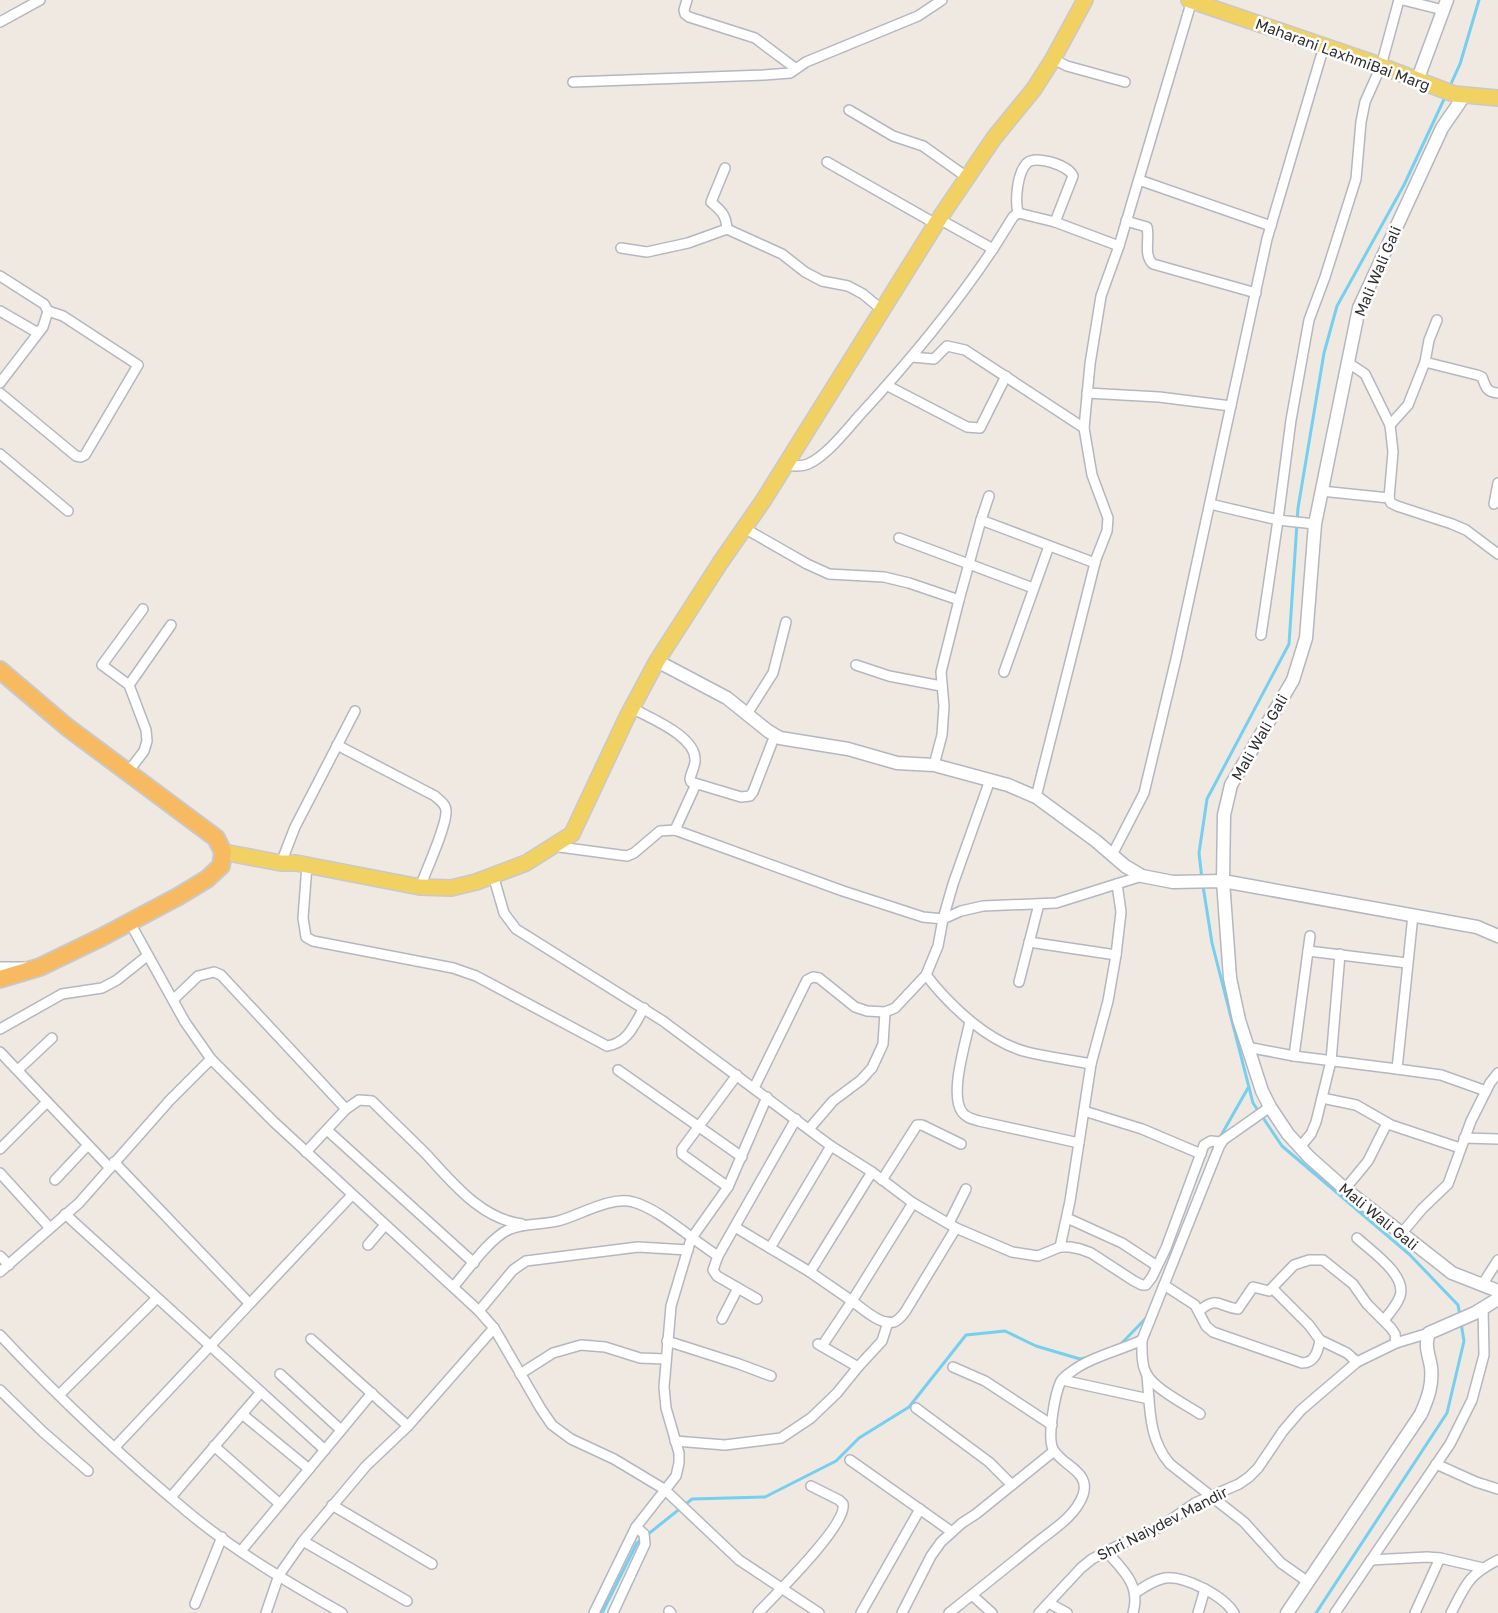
<svg xmlns="http://www.w3.org/2000/svg" width="1498" height="1613" font-family="'Golos Text',sans-serif">
  <style>
    .lines { fill: none; stroke-linecap: round; stroke-linejoin: round }
    .stream { stroke: #75cff0; stroke-width: 3 }
    .minor-casing { stroke: #b4b7c1; stroke-width: 12 }
    .tertiary-casing { stroke: #b4b7c1; stroke-width: 15 }
    .primary-casing { stroke: #c9c9c9; stroke-width: 18 }
    .trunk-casing { stroke: #c9c9c9; stroke-width: 20 }
    .minor { stroke: #fff; stroke-width: 9 }
    .tertiary { stroke: #fff; stroke-width: 12 }
    .primary { stroke: #f2d163; stroke-width: 15 }
    .trunk { stroke: #f8ba60; stroke-width: 16 }
    .labels { text-anchor: middle; dominant-baseline: central; stroke-width: 5; stroke-linejoin: round; paint-order: stroke }
    .street-label { font-size: 15px; fill: #2e2e2e; stroke: #fff }
  </style>
  <rect width="100%" height="100%" fill="#efe9e1"/>
  <g class="lines">
    <g class="stream">
      <path d="M1450,86L1460,64L1479,0"/>
      <path d="M1202,879L1199,853L1207,799L1289,644L1298,508L1324,353L1337,306L1404,185L1446,95"/>
      <path d="M1203,886L1212,943L1253,1103L1282,1146L1409,1254L1458,1305L1460,1316"/>
      <path d="M1219,1139L1248,1088"/>
      <path d="M1120,1345L1146,1318"/>
      <path d="M602,1613L637,1543L692,1499L765,1497L836,1461L859,1438L909,1407L966,1335L1005,1331L1036,1346L1080,1359L1089,1357"/>
      <path d="M1316,1613L1447,1413L1464,1341L1461,1323"/>
    </g>
    <g class="minor-casing">
      <g id="minor">
        <path d="M687,0L684,10L685,14L689,17L755,38L795,68"/>
        <path d="M1403,0L1443,10"/>
        <path d="M0,22L40,0"/>
        <path d="M1053,59L1067,66L1125,82"/>
        <path d="M573,82L764,75L790,73L806,62L918,16L942,0"/>
        <path d="M849,110L893,136L923,146L968,178"/>
        <path d="M827,162L936,224"/>
        <path d="M725,168L711,202C721,211 726,214 727,229"/>
        <path d="M1139,180L1271,226"/>
        <path d="M1018,213C1015,200 1017,173 1027,163C1036,155 1068,165 1073,176L1055,222"/>
        <path d="M1126,221L1147,227C1150,239 1143,255 1153,264L1256,293"/>
        <path d="M727,229L782,254L805,272L822,281L848,286L863,294L881,309"/>
        <path d="M621,248L647,252L688,243L727,229"/>
        <path d="M993,249L1013,217L1018,213L1055,222L1119,246"/>
        <path d="M0,276L44,304L48,311L43,327L0,383"/>
        <path d="M0,311L38,333"/>
        <path d="M912,357L934,359L947,346L965,350L1084,428"/>
        <path d="M1347,362L1365,374L1390,425L1393,452L1389,498L1391,503L1397,506L1452,524L1466,530L1498,554"/>
        <path d="M1425,362L1477,375L1482,377C1486,387 1486,392 1498,393"/>
        <path d="M888,386L967,427L980,428L1006,376"/>
        <path d="M0,393L76,456L81,457L85,455L138,365L63,316L48,311"/>
        <path d="M1087,393L1159,397L1231,406"/>
        <path d="M1390,425L1408,405L1425,362L1429,340L1437,320"/>
        <path d="M0,454L68,511"/>
        <path d="M786,465C794,466 801,467 808,464C826,456 845,432 858,417C907,364 953,309 993,249L939,219"/>
        <path d="M1321,491L1389,498"/>
        <path d="M1210,504L1278,520L1261,635"/>
        <path d="M1494,504L1498,483"/>
        <path d="M981,520L989,496"/>
        <path d="M1315,524L1278,520L1291,420L1309,320L1325,277L1356,179L1361,122L1365,102L1381,66L1399,0"/>
        <path d="M744,528L807,564L829,574L884,577L909,583L959,600L981,520L1095,563"/>
        <path d="M899,538L1033,588"/>
        <path d="M856,665L889,676L941,686"/>
        <path d="M1004,672L1049,546"/>
        <path d="M129,685L171,625"/>
        <path d="M632,708C649,718 697,736 695,761C695,766 691,773 690,779L691,782L741,797L750,796L753,792L775,735"/>
        <path d="M747,714L773,673L786,622"/>
        <path d="M337,745L435,796C439,800 446,804 446,811C447,825 426,871 420,887"/>
        <path d="M934,765L942,735L944,706L941,672L959,600"/>
        <path d="M128,772L144,751L147,741L146,730L129,685L102,665L143,609"/>
        <path d="M1036,797L1096,559L1107,531L1108,518L1092,475L1084,428L1090,364L1101,296L1119,246L1192,0"/>
        <path d="M675,830L696,784"/>
        <path d="M552,846L627,856L634,853L660,831L675,830L843,891L923,917L943,919L961,911L983,906L1056,903L1142,876"/>
        <path d="M1112,855L1144,793L1176,659L1267,239L1324,46"/>
        <path d="M281,863L295,827L355,711"/>
        <path d="M307,865L303,918L306,937L313,941L453,968L476,976L607,1046C628,1043 634,1025 644,1008"/>
        <path d="M493,875L504,913L516,929L663,1021L831,1146L872,1172L913,1203L956,1228L1012,1252L1038,1256L1060,1247H1070L1080,1249L1091,1253L1134,1281L1142,1285H1146L1152,1277L1166,1248L1204,1145L1211,1141L1220,1142L1223,1140L1270,1107"/>
        <path d="M129,921L185,1022L211,1059L274,1122L479,1311L494,1328L541,1409L552,1425L571,1439L614,1459L664,1489L739,1560L819,1613"/>
        <path d="M1029,942L1116,955"/>
        <path d="M1308,951L1407,963"/>
        <path d="M0,967H25"/>
        <path d="M926,975C950,1006 988,1042 1027,1052C1048,1057 1070,1060 1091,1064"/>
        <path d="M1019,982L1039,904"/>
        <path d="M173,1000L198,976L214,972L221,975L346,1109"/>
        <path d="M970,1021C966,1042 949,1094 962,1112C966,1118 973,1119 979,1121L1079,1143"/>
        <path d="M0,1029L62,994L102,988L117,980L147,956"/>
        <path d="M1247,1047L1294,1056L1397,1069L1413,915"/>
        <path d="M0,1052L110,1168"/>
        <path d="M1294,1056L1310,936"/>
        <path d="M1397,1069L1441,1075L1486,1091"/>
        <path d="M18,1070L52,1038"/>
        <path d="M618,1070L742,1157"/>
        <path d="M754,1088L807,980L813,977L819,978L855,1007L867,1011L885,1012L895,1008L926,975L938,946L943,919L953,884L990,780"/>
        <path d="M1322,1098L1356,1105L1391,1125L1460,1148"/>
        <path d="M1084,1111L1142,1129L1201,1154"/>
        <path d="M809,1129L833,1101L861,1080L872,1068L883,1044L885,1012"/>
        <path d="M327,1130L474,1263"/>
        <path d="M1464,1138L1498,1139"/>
        <path d="M1300,1147L1311,1134L1316,1122L1331,1061L1340,954"/>
        <path d="M0,1149L47,1102"/>
        <path d="M306,1152L346,1109L359,1100L372,1101C390,1119 408,1136 426,1154C452,1182 481,1219 522,1224"/>
        <path d="M114,1162L249,1303"/>
        <path d="M0,1173L50,1228"/>
        <path d="M55,1180L88,1145"/>
        <path d="M882,1180L917,1125H922L961,1144"/>
        <path d="M728,1187L686,1157L682,1154V1149L737,1075"/>
        <path d="M1345,1189L1368,1161L1387,1123"/>
        <path d="M65,1214L325,1450"/>
        <path d="M1067,1218L1122,1243L1157,1266"/>
        <path d="M949,1223L966,1189"/>
        <path d="M735,1227L810,1272L852,1301L913,1203"/>
        <path d="M1401,1234L1422,1209L1448,1184L1471,1121L1490,1083L1498,1073"/>
        <path d="M1357,1238C1371,1251 1407,1275 1400,1296C1397,1305 1390,1313 1384,1320"/>
        <path d="M368,1245L385,1225"/>
        <path d="M1060,1247L1070,1201L1091,1064L1108,1001L1116,955L1121,912L1117,884"/>
        <path d="M770,1248L831,1146"/>
        <path d="M0,1256L9,1265"/>
        <path d="M718,1256L713,1270L717,1276L757,1299"/>
        <path d="M0,1272L79,1203L170,1100L211,1059"/>
        <path d="M810,1272L872,1172"/>
        <path d="M1164,1285L1195,1305L1206,1326L1213,1332L1302,1363C1315,1363 1318,1351 1320,1340"/>
        <path d="M1482,1285L1498,1260"/>
        <path d="M454,1286C468,1270 489,1239 508,1230C524,1223 542,1225 558,1221C580,1215 611,1196 633,1202C658,1208 694,1241 718,1256L796,1119"/>
        <path d="M1273,1289L1309,1325L1320,1340L1347,1353L1357,1362"/>
        <path d="M479,1311L513,1270L526,1261L638,1247L688,1250"/>
        <path d="M1199,1311C1218,1295 1219,1307 1238,1309L1253,1287L1269,1291L1294,1265L1309,1260H1323L1353,1284L1367,1304L1391,1328L1395,1334L1396,1343"/>
        <path d="M722,1319L738,1288"/>
        <path d="M0,1335C59,1398 123,1458 189,1513C236,1552 289,1583 342,1613"/>
        <path d="M311,1339L408,1426"/>
        <path d="M667,1341L739,1364L771,1376"/>
        <path d="M822,1346L852,1301C862,1308 881,1326 894,1322C899,1320 902,1316 905,1312L956,1228"/>
        <path d="M858,1367L882,1341L888,1322"/>
        <path d="M953,1367L985,1381L1052,1425"/>
        <path d="M280,1374L341,1430"/>
        <path d="M520,1374L553,1353L581,1345L605,1347L640,1358L665,1359"/>
        <path d="M1147,1375C1150,1406 1148,1439 1170,1464L1244,1522L1281,1563L1308,1582"/>
        <path d="M1062,1380L1149,1399"/>
        <path d="M0,1390L43,1432L88,1471"/>
        <path d="M59,1395L156,1299"/>
        <path d="M916,1408L989,1462L1012,1485"/>
        <path d="M242,1414L309,1469"/>
        <path d="M1200,1414C1185,1404 1154,1389 1146,1373C1141,1363 1142,1351 1142,1340L1219,1147L1223,1140"/>
        <path d="M675,1441L725,1445L781,1438L811,1418L837,1393L858,1367L818,1344"/>
        <path d="M214,1446L280,1504"/>
        <path d="M115,1447L352,1195"/>
        <path d="M850,1460L952,1532"/>
        <path d="M1436,1464L1476,1482L1498,1489"/>
        <path d="M171,1497L261,1392"/>
        <path d="M332,1505L432,1564"/>
        <path d="M303,1541L407,1601"/>
        <path d="M241,1551L372,1393"/>
        <path d="M1106,1551C1123,1570 1141,1585 1133,1613"/>
        <path d="M1371,1560L1427,1557L1440,1558L1483,1568"/>
        <path d="M1135,1593C1144,1587 1154,1580 1165,1578C1184,1575 1224,1596 1234,1613"/>
        <path d="M972,1595L992,1613"/>
        <path d="M1049,1603L1067,1613"/>
        <path d="M195,1604L222,1537"/>
        <path d="M669,1611L671,1613"/>
        <path d="M266,1613L279,1575L303,1541L366,1466L408,1426L494,1328"/>
        <path d="M594,1613L636,1527L676,1476L679,1463V1453L666,1408L664,1387L671,1306L691,1239L728,1187L767,1097"/>
        <path d="M613,1613L645,1544L644,1534L636,1527"/>
        <path d="M758,1613C774,1596 848,1524 843,1504L839,1500L811,1486"/>
        <path d="M861,1613L920,1509"/>
        <path d="M902,1613L931,1556L941,1542L962,1523L976,1514L1054,1451"/>
        <path d="M949,1613C978,1590 1007,1567 1035,1544C1052,1530 1075,1517 1083,1495C1091,1471 1062,1466 1053,1449C1047,1437 1055,1393 1061,1381C1063,1378 1068,1374 1071,1372C1088,1358 1121,1350 1142,1340"/>
        <path d="M1039,1613L1081,1568L1092,1559L1121,1544L1162,1526L1195,1503L1239,1484L1249,1477L1258,1468L1283,1431L1301,1410L1357,1362L1396,1343L1429,1333"/>
        <path d="M1198,1613L1205,1589"/>
        <path d="M1335,1613L1450,1444L1472,1400L1484,1355L1483,1307"/>
        <path d="M1415,1613L1440,1558"/>
        <path d="M1451,1613C1466,1584 1468,1575 1498,1560"/>
      </g>
    </g>
    <g class="tertiary-casing">
      <g id="tertiary">
        <path d="M1417,81L1447,0"/>
        <path d="M1464,96L1442,128L1359,308L1315,524L1306,638L1293,680L1231,785L1224,815L1223,881L1230,978L1239,1020L1262,1091L1270,1107L1288,1134L1309,1157L1345,1189L1452,1273L1498,1291"/>
        <path d="M657,661L727,698L768,731L780,738L848,749L897,763L934,765L1008,785L1036,797L1096,841L1125,866L1142,876L1173,882L1223,881L1477,927L1498,936"/>
        <path d="M1287,1613L1421,1414C1428,1398 1433,1384 1431,1367C1429,1355 1424,1345 1429,1333L1475,1313L1498,1299"/>
      </g>
    </g>
    <g class="primary-casing">
      <g id="primary">
        <path d="M1189,0L1368,61L1454,94L1498,98"/>
        <path d="M223,852L281,863H296L420,887L451,888L476,882L526,863L572,834L627,717L657,661L720,563L763,501L939,219L994,138L1034,89L1053,59L1085,0"/>
      </g>
    </g>
    <g class="trunk-casing">
      <path id="trunk" d="M0,670L67,727L216,838L223,852L221,866L207,879L179,896L102,937L40,967L0,979"/>
    </g>
    <use href="#minor" class="minor"/>
    <use href="#tertiary" class="tertiary"/>
    <use href="#primary" class="primary"/>
    <use href="#trunk" class="trunk"/>
  </g>
  <g class="labels">
    <g class="street-label">
      <text transform="translate(1343 54) rotate(20)">Maharani LaxhmiBai Marg</text>
      <text transform="translate(1377 271) rotate(-67)">Mali Wali Gali</text>
      <text transform="translate(1259 737) rotate(-60)">Mali Wali Gali</text>
      <text transform="translate(1379 1216) rotate(39)">Mali Wali Gali</text>
      <text transform="translate(1162 1523) rotate(-27)">Shri Naiydev Mandir</text>
    </g>
  </g>
</svg>
